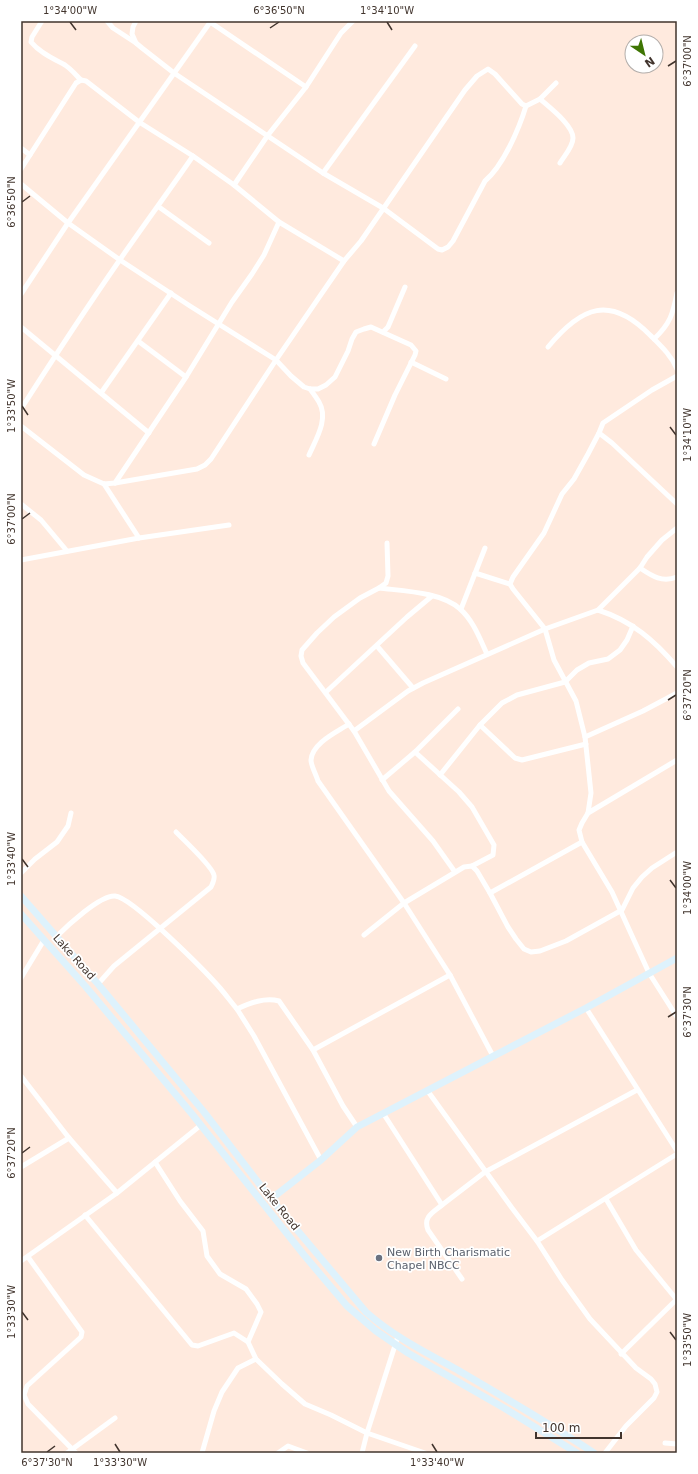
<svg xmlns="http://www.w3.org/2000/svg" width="698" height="1474" font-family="'DejaVu Sans',sans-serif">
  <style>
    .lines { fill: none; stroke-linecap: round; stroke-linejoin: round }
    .street { stroke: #fff; stroke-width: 5 }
    .secondary { stroke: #def2fc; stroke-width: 7 }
    .ticks { fill: none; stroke: #41342d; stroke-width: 1.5 }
    .worship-dot { fill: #6b7280; stroke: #fff; stroke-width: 1.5 }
    .labels { text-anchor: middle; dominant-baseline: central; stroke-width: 3.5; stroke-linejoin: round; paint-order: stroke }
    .street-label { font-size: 11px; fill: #41342d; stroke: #fff }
    .worship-label { font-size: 11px; fill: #5b616d; stroke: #fff; text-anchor: start }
    .neatline { fill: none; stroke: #41342d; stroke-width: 1.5 }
    .ticks-label { font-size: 10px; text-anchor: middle; fill: #41342d }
  </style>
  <rect width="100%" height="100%" fill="#ffeade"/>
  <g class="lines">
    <g class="street">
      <path d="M42,21L32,37L31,42C40,53 54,59 65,65C71,69 76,75 81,80"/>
      <path d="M107,21L113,28L136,43"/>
      <path d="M136,21L133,27L132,34L136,43L142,48L174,73L323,173L383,208L438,249L442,250L448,247L453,241L485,181C503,166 519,129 526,106"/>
      <path d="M210,22L306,87"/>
      <path d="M540,99C549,107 573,125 573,138C573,147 564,156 560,163"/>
      <path d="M21,148L30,155"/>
      <path d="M21,169L76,83L81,80L86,81L139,122L193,156L234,185L279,222L264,255L252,274L232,302L186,377L115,483"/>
      <path d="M323,173L415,46"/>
      <path d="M21,184L68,223L120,260L190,306L276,360L291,376L304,387L310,389H318L326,385L335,377L348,351L352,339L356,332L364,329L371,327L411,345L416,351L415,355L395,395L374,444"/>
      <path d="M234,185L268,135L306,87L341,33L353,21"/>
      <path d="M159,207L209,243"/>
      <path d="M279,222L344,261"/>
      <path d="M21,294L68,223L211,21"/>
      <path d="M21,327L149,433"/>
      <path d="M383,332L388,327L405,287"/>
      <path d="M654,339C670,324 673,314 677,293"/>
      <path d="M138,341L186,377"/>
      <path d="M548,347C582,306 610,295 650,335C661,346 671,355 677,369"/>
      <path d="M411,362L446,379"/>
      <path d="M677,376L652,390L603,423L599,433L588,454L574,479L562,494L544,533L513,577L510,584L513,589L545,629L554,660L576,701L585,737L591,793L588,813L582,823L579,830L582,842L612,892L649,973L677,1017"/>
      <path d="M101,393L171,293"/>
      <path d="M21,409C53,359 85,310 119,261C143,226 169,191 193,156"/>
      <path d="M21,426L84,475L104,484L115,483L197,469L205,465L211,459L276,360L344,261L361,241L465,90L477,76L488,69L495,74L522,104L526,106L540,99L556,83"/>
      <path d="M599,433L612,443L677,504"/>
      <path d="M309,455C316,439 329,419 319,402C316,397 313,393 310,389"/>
      <path d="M104,484L139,538"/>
      <path d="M21,504L41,520L67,551"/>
      <path d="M387,543L388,576L386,583L379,588L360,598L334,617L317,633L302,650L301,656L303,663L354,731L389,791L433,841L455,872"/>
      <path d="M21,560L139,538L229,525"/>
      <path d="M640,568C652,576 662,583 677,577"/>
      <path d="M475,573L510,584"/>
      <path d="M379,588C403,591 442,592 460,609C473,620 480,639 487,654"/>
      <path d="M461,609L485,548"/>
      <path d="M598,610L640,568L647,557L662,540L677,528"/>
      <path d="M377,646L413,688"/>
      <path d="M326,692L407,617L432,596"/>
      <path d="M349,724C337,732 312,743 311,760C311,766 316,774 318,781L404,903L450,975L493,1056"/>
      <path d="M480,725L515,758L522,760L586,744"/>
      <path d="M354,731L408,691L423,683L545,629L598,610C632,621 654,640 677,667"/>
      <path d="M585,737L643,711L677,693"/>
      <path d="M415,752L459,792L472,807L494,845L493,855L472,866"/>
      <path d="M440,775L480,725L502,703L517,695L565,682L577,670L589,663L608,659L620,650L627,640L633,626"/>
      <path d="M382,780L415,752L458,709"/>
      <path d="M588,813L677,760"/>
      <path d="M21,873L35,859L57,842L68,826L71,813"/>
      <path d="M490,893L508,927L516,939L524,949L531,952L540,951L566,941L622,910L633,888L642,877L652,868L677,852"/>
      <path d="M364,935L404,903L464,867L472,866L477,871L490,893L582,842"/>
      <path d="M56,937C67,926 100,895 115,896C132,897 206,972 220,988C226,995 231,1002 237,1009C250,1003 265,997 279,1001L313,1050L343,1106L357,1127"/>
      <path d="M21,978L44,940"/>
      <path d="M98,984L114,966L211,887C213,883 215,879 214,875C212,866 184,840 176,832"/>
      <path d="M586,1008L677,1151"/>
      <path d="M237,1009L254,1036L321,1160"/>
      <path d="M313,1050L450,975"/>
      <path d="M21,1076L69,1138L117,1193"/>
      <path d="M427,1090L512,1208L537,1241L562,1280L590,1319L636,1368L651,1379L655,1384L657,1392L654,1398L626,1426L605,1453"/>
      <path d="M383,1113L442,1205C432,1213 423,1217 428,1230L462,1279"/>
      <path d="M155,1162L180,1201L203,1231L207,1256L220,1274L246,1289L257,1304L261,1312L248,1342L256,1359L282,1384L305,1404L331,1415L367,1433L425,1453"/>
      <path d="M21,1167L69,1138"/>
      <path d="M606,1199L636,1250L677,1300"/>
      <path d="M442,1205L485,1172L637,1090"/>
      <path d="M85,1215L192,1345L198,1346L234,1333L248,1342"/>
      <path d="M537,1241L677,1154"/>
      <path d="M28,1257L82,1332L81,1337L27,1386L24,1395L28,1404L76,1453"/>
      <path d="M21,1261L117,1193L201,1125"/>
      <path d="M621,1354L676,1300"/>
      <path d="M665,1443L677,1444"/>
      <path d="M67,1453L115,1418"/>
      <path d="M202,1453L214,1411L222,1392L238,1368L256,1359"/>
      <path d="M278,1453L288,1446L307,1453"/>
      <path d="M362,1453L367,1433L398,1336"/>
    </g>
    <g class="secondary">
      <path d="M21,896L98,984L204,1112L271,1199L366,1312C393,1336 425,1352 456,1369C502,1396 549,1423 594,1453"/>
      <path d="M21,914L86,987L192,1114L304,1255L347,1306L376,1331L408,1353L504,1408L577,1453"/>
      <path d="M271,1199L321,1160L357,1127L586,1008L677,958"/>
    </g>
  </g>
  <path class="ticks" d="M70,22L76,30M387,22L392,30M270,28L279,22M668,66L676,61M22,202L30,196M22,406L28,415M670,427L676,435M22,519L30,513M668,700L676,695M22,859L28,867M670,880L676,888M668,1017L676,1012M22,1153L30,1147M22,1312L28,1320M670,1332L676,1340M115,1444L120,1452M432,1444L437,1452M47,1452L55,1446"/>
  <circle class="worship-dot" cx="379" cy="1258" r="4"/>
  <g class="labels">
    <g class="street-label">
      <text transform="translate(74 957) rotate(48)">Lake Road</text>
      <text transform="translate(279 1207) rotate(51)">Lake Road</text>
    </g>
    <g class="worship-label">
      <text x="387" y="1252">New Birth Charismatic<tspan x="387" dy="13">Chapel NBCC</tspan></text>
    </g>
  </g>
  <rect width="698" height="1474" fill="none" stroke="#ffffff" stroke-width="44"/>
  <g transform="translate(644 54) rotate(145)"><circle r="19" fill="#ffffff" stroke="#b3aeab"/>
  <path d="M0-3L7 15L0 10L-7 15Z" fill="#3e7503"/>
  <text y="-6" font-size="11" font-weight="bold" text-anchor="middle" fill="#41342d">N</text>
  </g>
  <path d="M536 1432v6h85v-6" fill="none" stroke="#41342d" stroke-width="2"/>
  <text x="542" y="1432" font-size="12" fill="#41342d" stroke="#ffffff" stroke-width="3" paint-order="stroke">100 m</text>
  <rect x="22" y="22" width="654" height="1430" class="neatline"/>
  <g class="ticks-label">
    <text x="70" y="14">1°34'00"W</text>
    <text x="279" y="14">6°36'50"N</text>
    <text x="387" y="14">1°34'10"W</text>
    <text transform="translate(687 61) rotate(-90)" y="4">6°37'00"N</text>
    <text transform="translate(11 202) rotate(-90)" y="4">6°36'50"N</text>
    <text transform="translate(11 406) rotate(-90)" y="4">1°33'50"W</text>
    <text transform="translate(687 435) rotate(-90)" y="4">1°34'10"W</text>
    <text transform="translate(11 519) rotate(-90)" y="4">6°37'00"N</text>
    <text transform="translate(687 695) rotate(-90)" y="4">6°37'20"N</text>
    <text transform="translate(11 859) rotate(-90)" y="4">1°33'40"W</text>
    <text transform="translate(687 888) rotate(-90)" y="4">1°34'00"W</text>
    <text transform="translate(687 1012) rotate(-90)" y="4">6°37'30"N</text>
    <text transform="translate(11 1153) rotate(-90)" y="4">6°37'20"N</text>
    <text transform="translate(11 1312) rotate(-90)" y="4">1°33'30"W</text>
    <text transform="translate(687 1340) rotate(-90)" y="4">1°33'50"W</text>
    <text x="47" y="1466">6°37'30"N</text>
    <text x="120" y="1466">1°33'30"W</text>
    <text x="437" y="1466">1°33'40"W</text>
  </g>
</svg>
